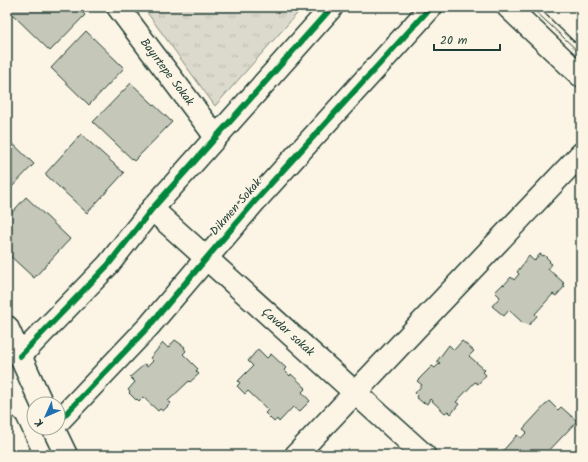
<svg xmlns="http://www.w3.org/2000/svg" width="588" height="462" font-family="Kalam,sans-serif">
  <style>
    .grass { fill: url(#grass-tufts); stroke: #7e8c80 }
    .building { fill: #c5c7b9; stroke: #1f3d34 }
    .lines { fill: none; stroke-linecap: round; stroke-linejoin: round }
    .minor-casing { stroke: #1f3d34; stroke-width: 25 }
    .secondary-casing { stroke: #1f3d34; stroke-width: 25 }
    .minor { stroke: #fcf5e5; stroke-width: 22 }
    .secondary { stroke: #fcf5e5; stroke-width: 22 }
    .tram { stroke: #1f3d34; stroke-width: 1 }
    .cycleway-casing { stroke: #fcf5e5; stroke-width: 8 }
    .cycleway { stroke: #00873e; stroke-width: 6 }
    .labels { text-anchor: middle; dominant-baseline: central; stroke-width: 4; stroke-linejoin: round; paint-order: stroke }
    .street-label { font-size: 12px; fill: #1f3d34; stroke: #fcf5e5 }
  </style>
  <defs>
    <pattern id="grass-tufts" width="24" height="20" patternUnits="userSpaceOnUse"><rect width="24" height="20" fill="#dcdacc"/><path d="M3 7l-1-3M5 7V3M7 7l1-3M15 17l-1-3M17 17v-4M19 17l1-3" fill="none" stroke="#bcbcb0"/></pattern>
  </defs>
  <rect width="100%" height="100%" fill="#fcf5e5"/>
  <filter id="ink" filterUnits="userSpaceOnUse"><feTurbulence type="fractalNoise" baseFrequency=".025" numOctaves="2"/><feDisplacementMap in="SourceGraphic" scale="8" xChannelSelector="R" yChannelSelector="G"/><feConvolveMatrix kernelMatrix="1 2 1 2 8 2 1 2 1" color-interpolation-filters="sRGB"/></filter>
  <g filter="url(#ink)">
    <path class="grass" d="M143,7H303L215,106Z"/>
    <g class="building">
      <path d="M13,7H77L85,15L50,51L9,11Z"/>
      <path d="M86,31L124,68L89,105L51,68Z"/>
      <path d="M131,83L172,122L134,161L93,122Z"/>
      <path d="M81,134L124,173L87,213L45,174Z"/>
      <path d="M7,138L34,164L7,192Z"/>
      <path d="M26,197L70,239L34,278L7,253V218Z"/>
      <path d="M581,209V223L575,215Z"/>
      <path d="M540,254L543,256L544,255L550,261L549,262L552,264L548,269L564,283L562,284L565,286L556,296L553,294L535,314L537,316L528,326L525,323L524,324L509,310L504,316L492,306L500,297L495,292L503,284L504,285L511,277L514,280L519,274L517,272L529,256L534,261Z"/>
      <path d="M175,340L185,347L184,348L186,351L183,354L198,369L196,371L199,374L190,382L189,381L168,401L171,403L163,411L160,409L158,411L143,397L139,401L137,399L136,400L129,393L130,392L128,390L135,382L130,377L145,364L147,367L153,361L150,358L163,343L168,348Z"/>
      <path d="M462,341L474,351L469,356L485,370L483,372L486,375L478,384L475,382L456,402L459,404L451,414L448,411L445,413L430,399L427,404L424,402L423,403L416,397L417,395L415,393L422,385L417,381L432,366L435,368L440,363L437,361L449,345L454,350Z"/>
      <path d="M258,349L267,358L271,354L286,368L284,370L290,376L291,374L306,388L302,392L310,401L299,412L293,407L279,422L277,419L274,422L265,413L268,410L248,391L245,394L237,386L240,383L238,381L253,366L248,361Z"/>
      <path d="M549,401L558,410L561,407L577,421L545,455H499L517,435L521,438L527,432L523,429Z"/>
    </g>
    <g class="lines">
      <g class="minor-casing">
        <g id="minor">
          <path d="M118,7L216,137"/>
          <path d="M508,7L581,76"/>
          <path d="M555,7L581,32"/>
          <path d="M152,209L424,455"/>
          <path d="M20,356L108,265L152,209L332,7"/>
          <path d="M58,422L149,326L255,201L431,7"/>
          <path d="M296,455L581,154"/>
        </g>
      </g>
      <g class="secondary-casing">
        <g id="secondary">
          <path d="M7,327L42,404"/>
          <path d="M7,427L20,455"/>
          <path d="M53,428L66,455"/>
        </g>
      </g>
      <use href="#minor" class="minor"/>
      <use href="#secondary" class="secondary"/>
      <path class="tram" d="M531,7L581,54"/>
      <g class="cycleway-casing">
        <g id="cycleway">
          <path d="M20,356L108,265L152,209L332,7"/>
          <path d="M58,422L149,326L255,201L431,7"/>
        </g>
      </g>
      <use href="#cycleway" class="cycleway"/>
    </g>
  </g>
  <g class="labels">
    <g class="street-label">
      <text transform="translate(167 72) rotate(53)">Bayırtepe Sokak</text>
      <text transform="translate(236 207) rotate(-49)">Dikmen Sokak</text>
      <text transform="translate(288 332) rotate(42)">Çavdar sokak</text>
    </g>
  </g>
  <rect width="588" height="462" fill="none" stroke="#fcf5e5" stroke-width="24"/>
  <rect x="12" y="12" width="564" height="438" fill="none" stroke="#1f3d34" stroke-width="1.5" filter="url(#ink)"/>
  <g transform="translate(46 416) rotate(225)"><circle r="19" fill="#fcf5e5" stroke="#a4ab9e"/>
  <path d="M0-3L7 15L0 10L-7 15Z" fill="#1f6fb2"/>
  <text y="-6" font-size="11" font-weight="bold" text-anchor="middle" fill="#1f3d34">K</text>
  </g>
  <path d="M434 44v6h66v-6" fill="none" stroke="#1f3d34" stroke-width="2"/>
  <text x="440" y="44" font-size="12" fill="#1f3d34" stroke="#fcf5e5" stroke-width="3" paint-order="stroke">20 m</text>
</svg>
